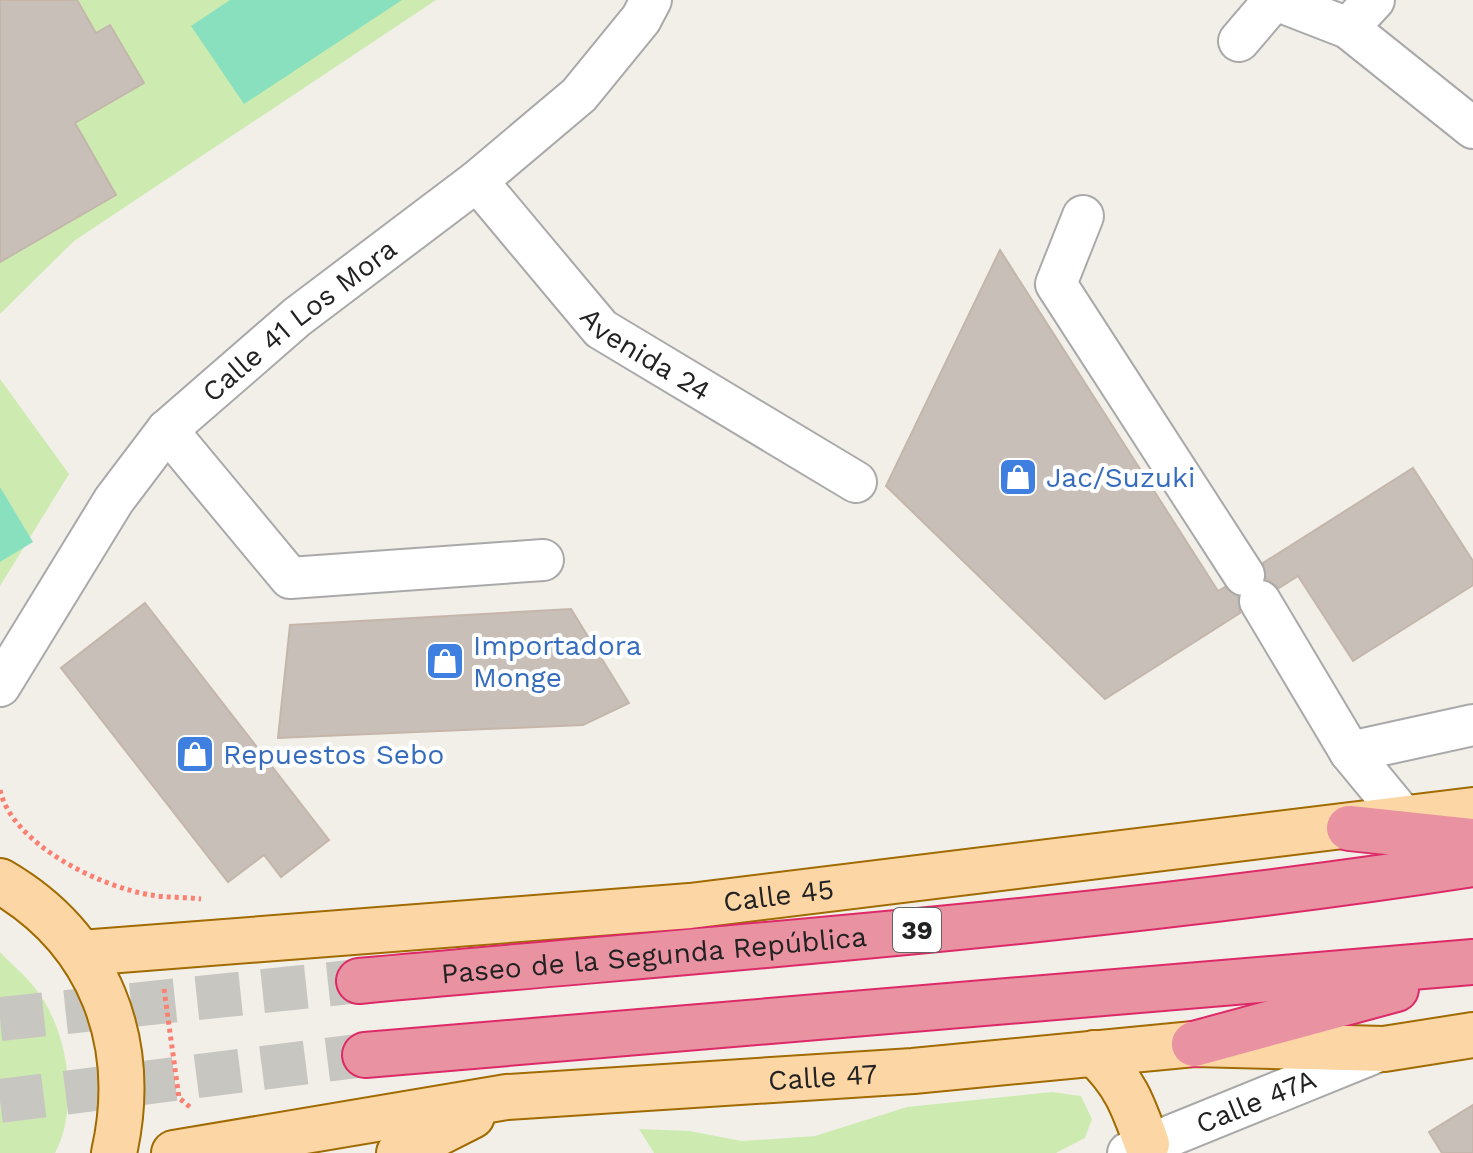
<svg xmlns="http://www.w3.org/2000/svg" width="1473" height="1153" font-family="'Work Sans',sans-serif">
  <style>
    .grass { fill: #cdebb0 }
    .pitch { fill: #88e0be }
    .building { fill: #c7bfb8; stroke: #c4b6ab; stroke-width: 2 }
    .lines { fill: none; stroke-linecap: round; stroke-linejoin: round }
    .highway-tunnel { stroke: #c8c6c1; stroke-width: 44; stroke-dasharray: 44 22; stroke-linecap: butt }
    .minor-casing { stroke: #a9a9a9; stroke-width: 44 }
    .major-casing { stroke: #a06b00; stroke-width: 48 }
    .highway-casing { stroke: #dc2a67; stroke-width: 48 }
    .path { stroke: #fa8072; stroke-width: 5; stroke-dasharray: 4 4; stroke-linecap: butt }
    .minor { stroke: #fff; stroke-width: 40 }
    .major { stroke: #fcd6a4; stroke-width: 44 }
    .highway { stroke: #e892a2; stroke-width: 44 }
    .labels { text-anchor: middle; dominant-baseline: central; stroke-width: 8; stroke-linejoin: round; paint-order: stroke }
    .shield { fill: #fff; stroke: #646464; stroke-width: 2 }
    .shield-label { font-size: 26px; font-weight: bold; fill: #222 }
    .street-label { font-size: 28px; fill: #222; stroke: #fff }
    .shop-label { font-size: 28px; fill: #366cbe; stroke: #fff; text-anchor: start }
  </style>
  <rect width="100%" height="100%" fill="#f2efe9"/>
  <g class="grass">
    <path d="M0,0H436L74,241L0,314Z"/>
    <path d="M0,379L69,474L0,586Z"/>
    <path d="M0,952C11,964 25,975 35,988C68,1029 80,1106 55,1153H0Z"/>
    <path d="M1052,1092L1081,1096L1092,1119L1085,1138L1056,1153H654L639,1129L689,1131L742,1141L815,1136L907,1107Z"/>
  </g>
  <g class="pitch">
    <path d="M230,0H402L244,104L191,26Z"/>
    <path d="M0,487L33,542L0,562Z"/>
  </g>
  <g class="building">
    <path d="M0,0H77L96,33L110,25L144,83L75,123L116,195L0,262Z"/>
    <path d="M1000,250L1218,591L1225,587L1238,597L1240,613L1105,699L886,486Z"/>
    <path d="M1413,468L1473,561V585L1353,661L1298,576L1279,588L1266,579L1263,563Z"/>
    <path d="M145,603L329,840L281,877L264,855L228,882L61,668Z"/>
    <path d="M571,609L629,703L583,725L278,738L290,625Z"/>
    <path d="M1473,1105V1153H1442L1429,1132Z"/>
  </g>
  <g class="lines">
    <g class="highway-tunnel">
      <path d="M0,1019L359,981"/>
      <path d="M0,1101L365,1055"/>
    </g>
    <g class="minor-casing">
      <g id="minor">
        <path d="M1276,0L1348,28L1473,128"/>
        <path d="M1348,28L1374,0"/>
        <path d="M1239,41L1274,0"/>
        <path id="s1" d="M477,181L601,329L856,482"/>
        <path d="M1083,216L1056,284L1244,575"/>
        <path d="M167,430L290,578L543,560"/>
        <path d="M1260,601L1350,752L1406,820"/>
        <path id="s2" d="M0,686L114,500L167,430L297,317L477,181L579,95L641,19L651,0"/>
        <path d="M1350,752L1473,725"/>
        <path id="s3" d="M1128,1153L1384,1049"/>
      </g>
    </g>
    <g class="major-casing">
      <g id="major">
        <path d="M0,881C100,939 139,1042 114,1153"/>
        <path id="s4" d="M81,953L690,906L1473,810"/>
        <path d="M1094,1053C1125,1082 1133,1105 1147,1144"/>
        <path id="s5" d="M174,1153L507,1097L913,1071L1194,1044L1384,1049L1473,1035"/>
        <path d="M399,1153L472,1116"/>
      </g>
    </g>
    <g class="highway-casing">
      <g id="highway">
        <path d="M1349,828L1473,841"/>
        <path id="s6" d="M359,981C730,947 1104,921 1473,864"/>
        <path d="M1194,1044L1396,989"/>
        <path d="M365,1055L1473,962"/>
      </g>
    </g>
    <g class="path">
      <path d="M0,790C12,844 100,887 151,895C167,898 185,897 201,899"/>
      <path d="M164,989L179,1098L190,1107"/>
    </g>
    <use href="#minor" class="minor"/>
    <use href="#major" class="major"/>
    <use href="#highway" class="highway"/>
  </g>
  <defs>
    <g id="shop-square" transform="scale(2)"><rect x="-9" y="-9" width="18" height="18" rx="4" fill="#3f7fe0" stroke="#fff"/><path d="M-5-2.5h2.3a2.7 3.5 0 0 1 5.4 0H5L5.5 6h-11ZM-1.5-2.5h3a1.5 2.3 0 0 0-3 0Z" fill="#fff"/></g>
  </defs>
  <g fill-rule="evenodd">
    <use href="#shop-square" x="1018" y="477"/>
    <use href="#shop-square" x="445" y="661"/>
    <use href="#shop-square" x="195" y="754"/>
  </g>
  <g class="labels">
    <rect class="shield" x="893" y="908" width="48" height="44" rx="6"/>
    <g class="shield-label">
      <text x="917" y="930">39</text>
    </g>
    <g class="street-label">
      <text stroke="none"><textPath href="#s2" startOffset="478">Calle 41 Los Mora</textPath></text>
      <text stroke="none"><textPath href="#s1" startOffset="244">Avenida 24</textPath></text>
      <text stroke="none"><textPath href="#s4" startOffset="700">Calle 45</textPath></text>
      <text stroke="none"><textPath href="#s6" startOffset="296">Paseo de la Segunda República</textPath></text>
      <text stroke="none"><textPath href="#s5" startOffset="654">Calle 47</textPath></text>
      <text stroke="none"><textPath href="#s3" startOffset="138">Calle 47A</textPath></text>
    </g>
    <g class="shop-label">
      <text x="1046" y="477">Jac/Suzuki</text>
      <text x="473" y="645">Importadora<tspan x="473" dy="32">Monge</tspan></text>
      <text x="223" y="754">Repuestos Sebo</text>
    </g>
  </g>
</svg>
